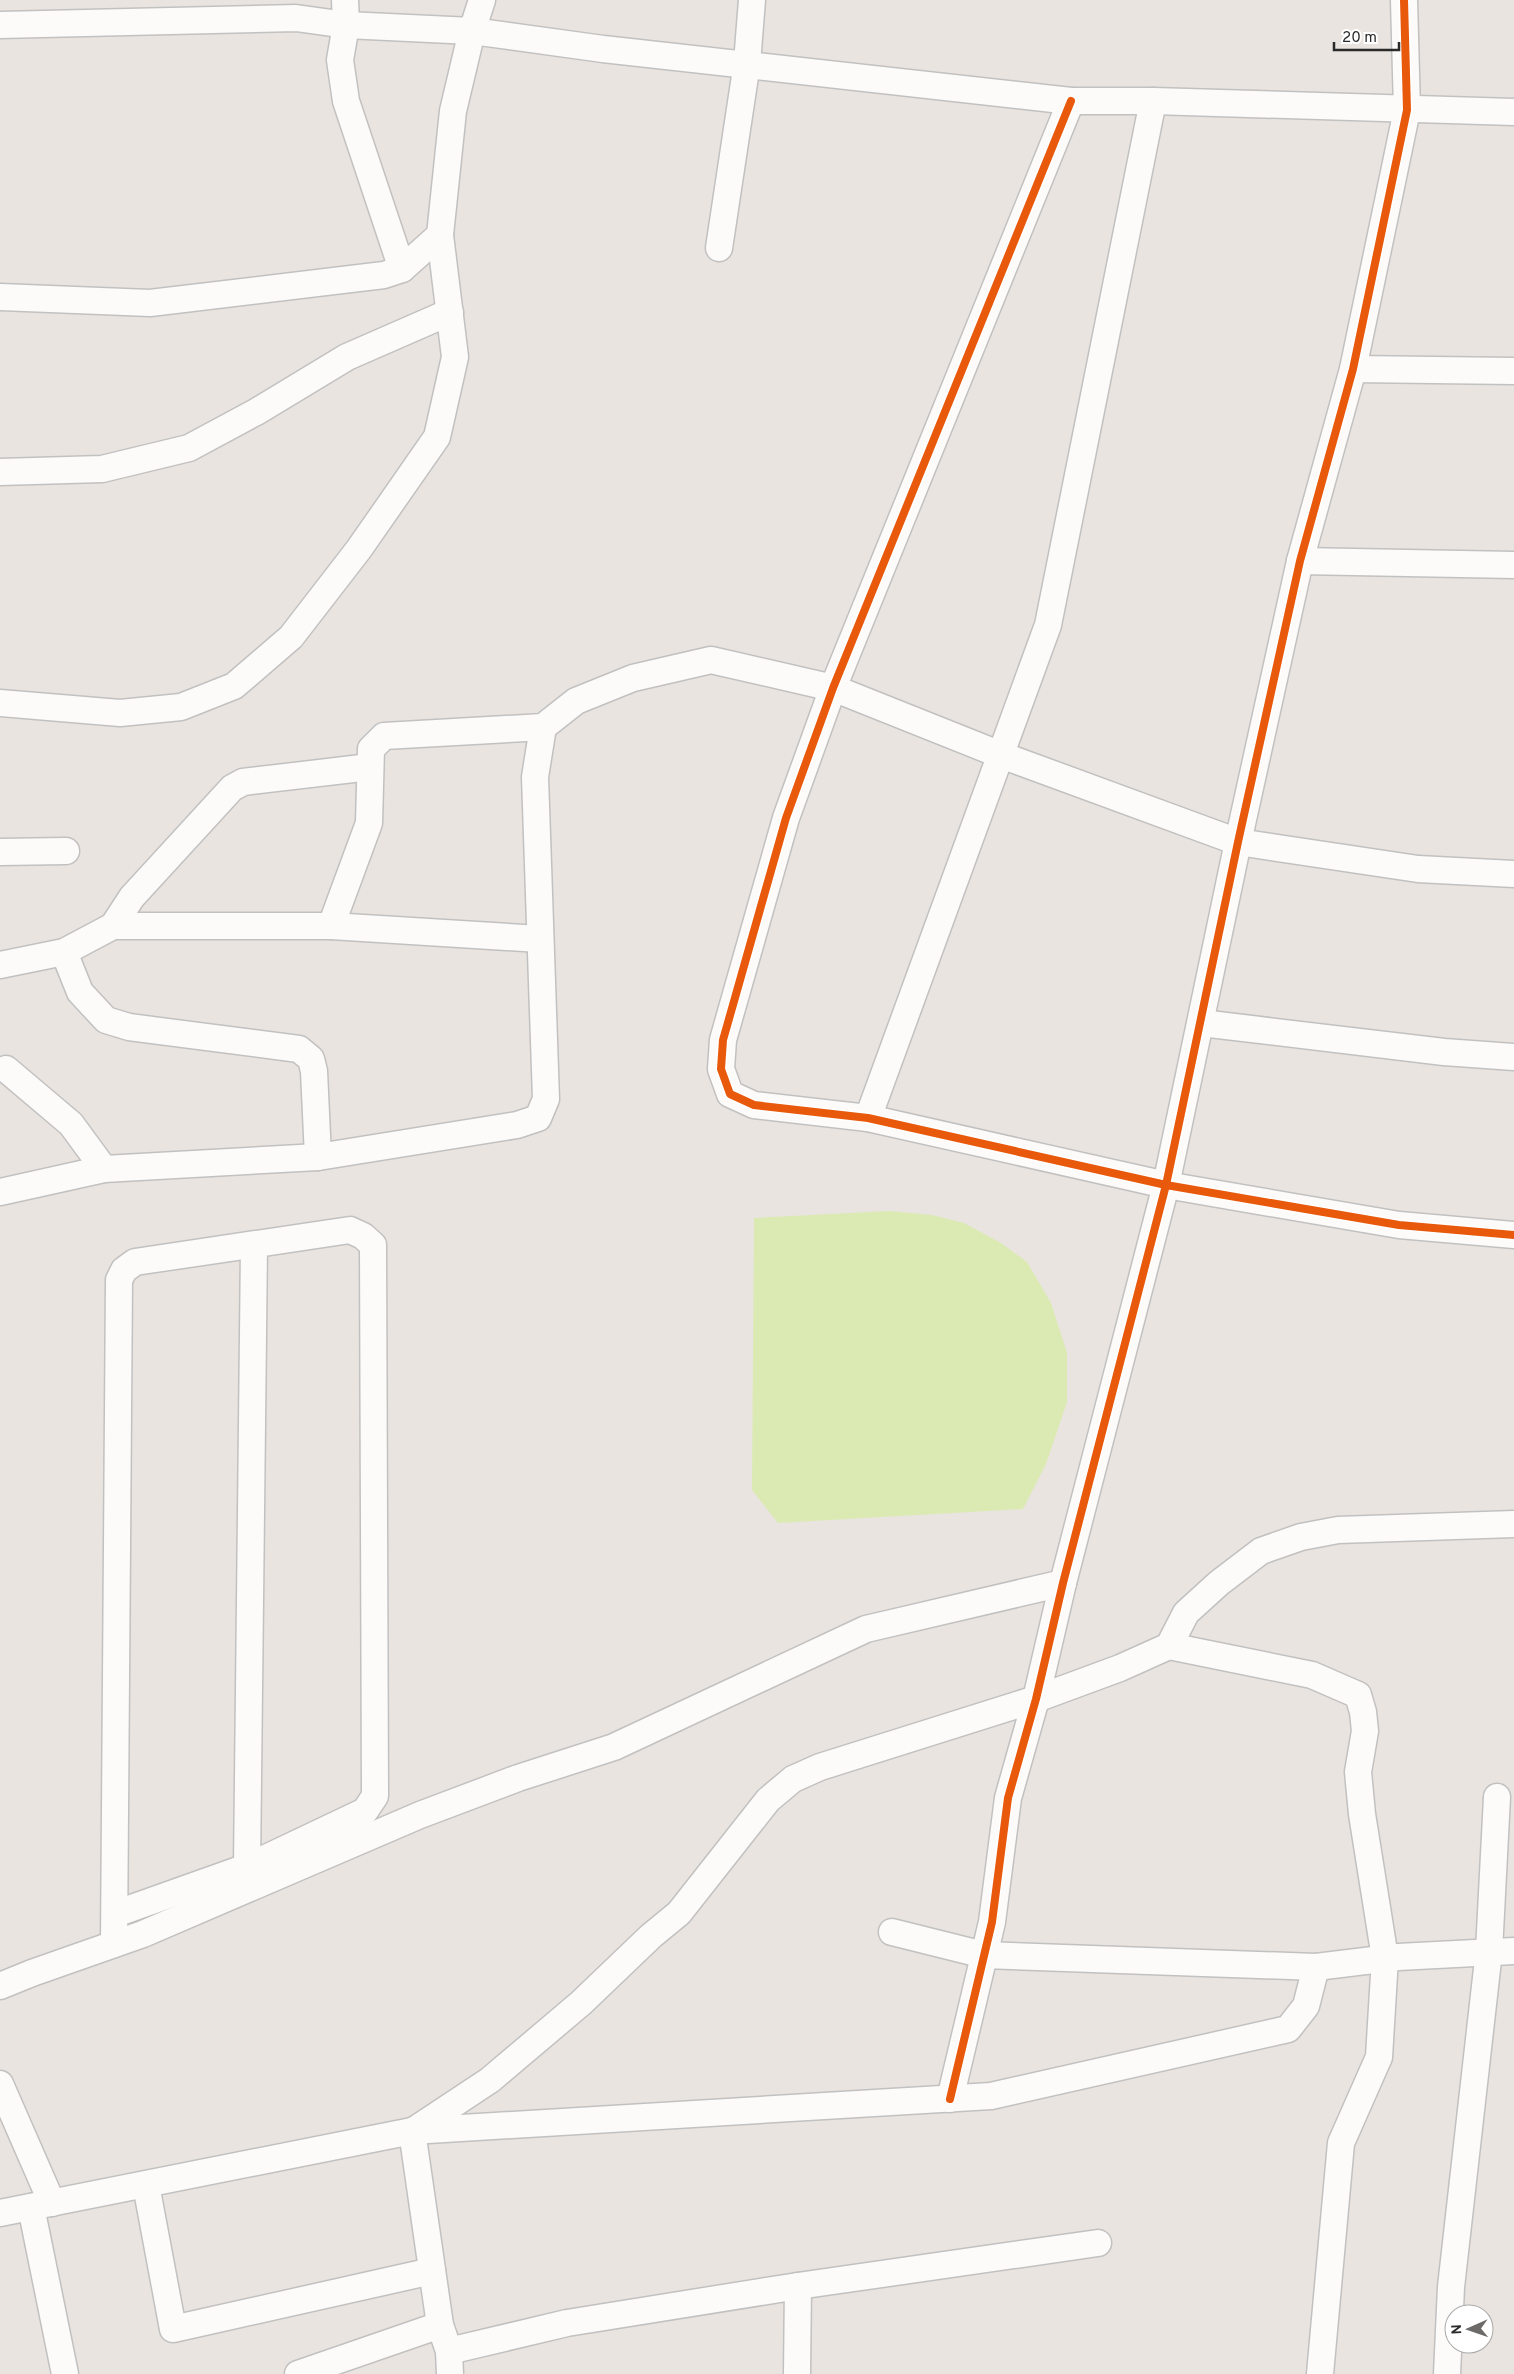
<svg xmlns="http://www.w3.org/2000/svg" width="1514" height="2374" font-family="Overpass,sans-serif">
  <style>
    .pitch { fill: #dbeab3 }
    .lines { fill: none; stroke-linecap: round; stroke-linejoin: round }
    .street-casing { stroke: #c2c1c1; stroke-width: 29 }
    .street { stroke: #fcfbfa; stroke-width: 26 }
    .cycleway-casing { stroke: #fff; stroke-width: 11 }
    .cycleway { stroke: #e8590c; stroke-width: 8 }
  </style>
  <rect width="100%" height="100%" fill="#e9e4df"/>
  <path class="pitch" d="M889,1211L932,1215L964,1223L1001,1243L1027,1262L1051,1303L1067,1353V1402L1046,1464L1023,1509L778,1523L752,1490L754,1218Z"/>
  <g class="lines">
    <g class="street-casing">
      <g id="street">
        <path d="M345,0L346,25L340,60L346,101L402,269"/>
        <path d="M0,25L296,18L346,25L472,31L603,49L1071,101H1153L1514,112"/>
        <path d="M1071,101L833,688L786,818L723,1040L721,1069L730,1094L754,1105L868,1118L1166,1185L1399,1225L1514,1235"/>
        <path d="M719,248L747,63L752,0"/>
        <path d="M0,297L150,303L384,275L402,269L440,235"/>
        <path d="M1353,369L1514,371"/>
        <path d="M0,472L102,469L189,448L256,412L347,357L450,312"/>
        <path d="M1300,561L1514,565"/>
        <path d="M0,703L120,713L181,707L234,686L291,637L359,549L437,437L455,357L440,235L453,111L472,31L482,0"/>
        <path d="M0,852L66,851"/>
        <path d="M113,926H331L540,939"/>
        <path d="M331,926L369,823L371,749L384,736L543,727L576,701L633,678L711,660L833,688L1001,755L1238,842L1418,869L1514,874"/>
        <path d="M64,952L80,992L106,1020L129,1027L299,1049L311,1059L314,1071L318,1157"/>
        <path d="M0,965L64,952L113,926L132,897L232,788L243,782L370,767"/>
        <path d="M1201,1023L1444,1052L1514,1057"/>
        <path d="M6,1069L71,1124L104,1169"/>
        <path d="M868,1118L1048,625L1153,101"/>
        <path d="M0,1192L104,1169L318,1157L517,1125L538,1118L546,1099L535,777L543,727"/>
        <path d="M1169,1646L1312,1675L1358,1695L1363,1712L1365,1731L1358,1772L1362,1814L1385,1958L1379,2057L1341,2143L1320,2374"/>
        <path d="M247,1867L254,1246"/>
        <path d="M892,1932L984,1955L1316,1967L1398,1957L1514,1951"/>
        <path d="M114,1944L119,1280L124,1270L135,1262L350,1230L363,1236L373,1245L375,1796L365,1811L247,1867L115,1914"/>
        <path d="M0,1986L32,1973L143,1934L420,1815L518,1778L614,1747L866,1629L1063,1583"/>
        <path d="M0,2084L52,2203"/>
        <path d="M950,2099L992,1922L1008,1798L1036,1699L1063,1583L1166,1185L1238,842L1300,561L1353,369L1407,110L1404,0"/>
        <path d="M412,2131L440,2325L449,2351L450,2374"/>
        <path d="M413,2131L490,2080L581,2003L651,1936L679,1913L768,1800L793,1779L820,1767L1036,1699L1120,1668L1169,1646L1186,1613L1219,1583L1261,1551L1301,1537L1338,1530L1514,1524"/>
        <path d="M146,2185L173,2329L432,2271"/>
        <path d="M31,2207L65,2374"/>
        <path d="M0,2213L412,2131L991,2096L1288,2029L1306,2006L1316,1967"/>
        <path d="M449,2351L567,2323L798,2286L1098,2243"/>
        <path d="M298,2374L440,2325"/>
        <path d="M797,2374L798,2286"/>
        <path d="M1447,2374L1451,2287L1489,1951L1497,1797"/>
      </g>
    </g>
    <use href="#street" class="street"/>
    <g class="cycleway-casing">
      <g id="cycleway">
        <path d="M1071,101L833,688L786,818L723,1040L721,1069L730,1094L754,1105L868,1118L1166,1185L1399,1225L1514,1235"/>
        <path d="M950,2099L992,1922L1008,1798L1036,1699L1063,1583L1166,1185L1238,842L1300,561L1353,369L1407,110L1404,0"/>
      </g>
    </g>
    <use href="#cycleway" class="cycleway"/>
  </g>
  <g transform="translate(1469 2329) rotate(268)"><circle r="24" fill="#ffffff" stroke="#aaaaaa"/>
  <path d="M0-4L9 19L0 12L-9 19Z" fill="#6d6b69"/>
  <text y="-8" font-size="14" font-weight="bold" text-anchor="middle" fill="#2a2a2a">N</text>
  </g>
  <path d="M1334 42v8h65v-8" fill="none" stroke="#2a2a2a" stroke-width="2.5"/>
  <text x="1342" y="42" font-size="15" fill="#2a2a2a" stroke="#ffffff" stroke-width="4" paint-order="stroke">20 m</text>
</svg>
